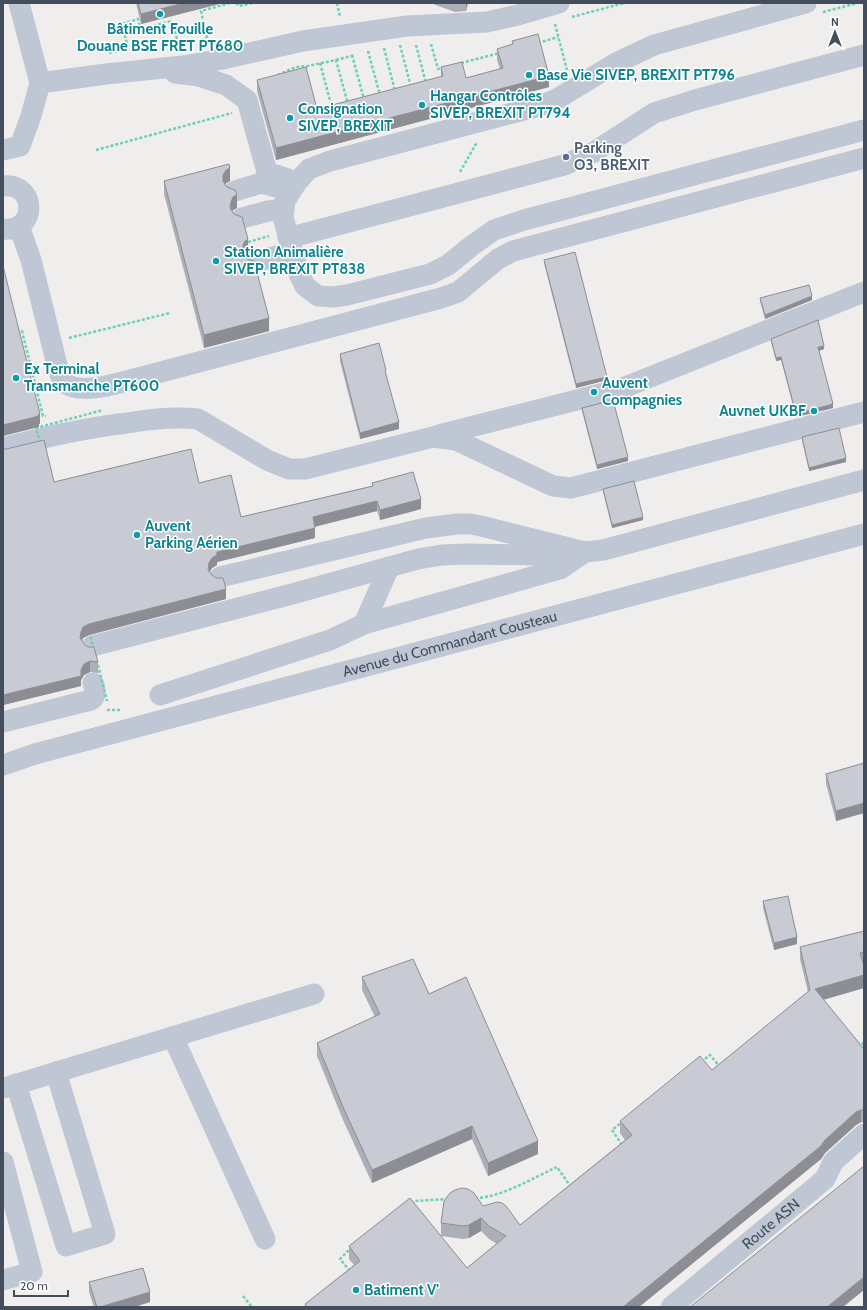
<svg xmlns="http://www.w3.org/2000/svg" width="867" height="1310" font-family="Cabin,sans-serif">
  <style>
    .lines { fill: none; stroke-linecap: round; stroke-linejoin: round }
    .path { stroke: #6dd2b0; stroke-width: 2.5; stroke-dasharray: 3 2; stroke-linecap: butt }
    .minor { stroke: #bfc6d4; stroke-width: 21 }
    .path-bridge { stroke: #6dd2b0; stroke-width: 2.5; stroke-dasharray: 3 2; stroke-linecap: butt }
    .wall { fill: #acafb5 }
    .shaded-wall { fill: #8c8e94 }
    .building { fill: #c8cbd3; stroke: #8c8e94 }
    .culture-dot { fill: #0f9aa8; stroke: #fff; stroke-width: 1.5 }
    .service-dot { fill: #5c6f8a; stroke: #fff; stroke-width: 1.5 }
    .labels { text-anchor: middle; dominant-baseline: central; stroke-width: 3; stroke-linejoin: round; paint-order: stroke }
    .culture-label { font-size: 15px; font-weight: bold; fill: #0d838f; stroke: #fff; text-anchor: start }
    .service-label { font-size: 15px; font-weight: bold; fill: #4e5e75; stroke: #fff; text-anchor: start }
    .street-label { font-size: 15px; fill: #444d5c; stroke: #fff }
  </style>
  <rect width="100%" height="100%" fill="#f0eded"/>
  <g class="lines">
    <g class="path">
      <path d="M236,3L239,6L252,3"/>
      <path d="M337,3L340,17"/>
      <path d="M823,12L858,3"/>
      <path d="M572,17L624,3"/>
      <path d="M555,24L567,70"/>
      <path d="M208,43L201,11L230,3"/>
      <path d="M538,43L558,37"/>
      <path d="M431,44L438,69L443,68"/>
      <path d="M400,45L411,87"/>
      <path d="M416,45L426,83"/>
      <path d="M384,48L395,91"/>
      <path d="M368,51L380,95"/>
      <path d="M109,53L128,48L122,24L138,19L140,29L172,21L179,47"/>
      <path d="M352,55L364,99"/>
      <path d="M336,60L355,55"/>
      <path d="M320,63L332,108"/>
      <path d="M461,63L500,53"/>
      <path d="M278,75L296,67L308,66L336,60L348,104"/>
      <path d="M96,150L232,113"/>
      <path d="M460,172L477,142"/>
      <path d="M248,242L269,236"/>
      <path d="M17,333L22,331L43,416H46"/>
      <path d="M69,338L170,313"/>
      <path d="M107,710H120"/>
      <path d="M858,1043L859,1045L864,1043"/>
      <path d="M701,1062L710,1055L720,1067"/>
      <path d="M622,1145L612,1130L622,1122"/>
      <path d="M475,1198C500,1198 533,1178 557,1167L571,1187"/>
      <path d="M411,1203L414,1201L448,1199"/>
      <path d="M348,1271L349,1270L340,1259L351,1248"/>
      <path d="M243,1296L252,1307"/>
    </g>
    <g class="minor">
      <path d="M806,3L654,45L616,63L557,99L539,106L330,161L309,169L297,182L285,201L283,217L299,274L305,286L318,296L333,297L347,295L430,274L448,265L470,247L494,230L524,220L864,130"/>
      <path d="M175,73L199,76L226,85L247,100L267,172L297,182"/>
      <path d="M40,83L106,74L183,66L223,59L303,41L407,26L487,22L518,15L559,3"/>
      <path d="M3,150L20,146L31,116L40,83L19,3"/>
      <path d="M3,186C37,182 38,233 3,229"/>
      <path d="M235,191L261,183L286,190"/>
      <path d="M242,218L268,211L284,209"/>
      <path d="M19,226L31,260L57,365C59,370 60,377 64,382C76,394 108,386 123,382L441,298L458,292L498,259L513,251L864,158"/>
      <path d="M288,238L564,165L594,152L654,113L695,100L864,55"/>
      <path d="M254,262L292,252"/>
      <path d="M439,435L620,389L864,292"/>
      <path d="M3,448C44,437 85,428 127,423C150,419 174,416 198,419L267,460L289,469H305L433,437L456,440L553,486L571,488L864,412"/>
      <path d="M220,577L426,528L457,524H470L481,526L585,552L603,550L864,480"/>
      <path d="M364,624L389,567"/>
      <path d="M92,646L292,594L418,559L442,555L467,554L535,555L564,553"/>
      <path d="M160,695L330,640L364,624L560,569L585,552"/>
      <path d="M3,722L91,700C97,696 95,689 93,683"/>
      <path id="s1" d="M3,765L35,754L864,534"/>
      <path d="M173,1037L265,1239"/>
      <path d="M16,1084L66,1246L105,1234L56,1072"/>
      <path d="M4,1088L314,994"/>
      <path d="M3,1162L32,1272L3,1280"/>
      <path id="s2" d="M671,1307L825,1179L833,1162L864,1134"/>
    </g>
    <g class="path-bridge">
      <path d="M40,443L36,428L103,410"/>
      <path d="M89,632L94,650"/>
      <path d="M98,665L107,701"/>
    </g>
  </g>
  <g class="wall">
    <path d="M136,3H223L141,24Z"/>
    <path d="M430,3H468L466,11L455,12Z"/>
    <path d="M512,41L549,87L276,160L257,91V80L317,109L441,77V67L466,78L500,69L497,60V49L512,45Z"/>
    <path d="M164,181H230L225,184L237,208L233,210L232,211L248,252L245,254L244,255L269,331L204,348L164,194Z"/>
    <path d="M544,260L607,380L576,388L544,263Z"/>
    <path d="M760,298L812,300L765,319L760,301Z"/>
    <path d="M771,339L824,349L819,351L833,408L796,417L781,360L776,361L771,342Z"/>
    <path d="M340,354L386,376L399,429L360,439L340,361Z"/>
    <path d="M582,408L628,461L597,469L582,411Z"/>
    <path d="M802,437L846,462L809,471L802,441Z"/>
    <path d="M3,449L54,482L199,483L241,517L372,486V483L421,509L380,520L377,511L315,527V538L217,562V565L212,568L210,572L226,599L89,635L83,638L82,641L84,644L98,662V673L90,672L84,675L81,680V686L3,705Z"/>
    <path d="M603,489L643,520L612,528L603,492Z"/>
    <path d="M864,763V813L836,821L826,784V774Z"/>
    <path d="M763,901L797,944L774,950L763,908Z"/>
    <path d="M864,931V988L823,1000L864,1049V1122H861L856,1125L825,1153L821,1159L639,1307H305V1304L354,1265L349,1259V1246L467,1268L497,1244L489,1239L481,1231L469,1238L463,1239L441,1236V1223L483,1206L520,1225L625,1140L620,1133V1121L712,1070L808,992L800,959V947Z"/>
    <path d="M362,977L429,994L538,1154L488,1176L472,1139L372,1183L343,1120L317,1056V1043L375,1017L362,990Z"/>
    <path d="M89,1282L150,1302L134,1307H94L89,1292Z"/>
  </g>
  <g class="shaded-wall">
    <path d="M184,3H223L141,24V14Z"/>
    <path d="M466,3H468L466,11Z"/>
    <path d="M549,76V87L276,160V148Z"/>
    <path d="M230,168V181L226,183L223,188V175L226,170Z"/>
    <path d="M237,195V208L233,210L231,215V202L233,197Z"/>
    <path d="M248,239V252L245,254L243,258V245L245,241Z"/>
    <path d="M812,296V300L765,319V315Z"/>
    <path d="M269,318V331L204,348V335Z"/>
    <path d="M824,346V349L818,351V347Z"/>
    <path d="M781,357V360L776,361V358Z"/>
    <path d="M607,377V380L576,388V384Z"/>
    <path d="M833,404V408L796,417V414Z"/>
    <path d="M40,414V424H39V427L3,436V425Z"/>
    <path d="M399,422V429L360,439V433Z"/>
    <path d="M628,457V461L597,469V465Z"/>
    <path d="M846,458V462L809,471V468Z"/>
    <path d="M421,499V509L380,520V510Z"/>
    <path d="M377,501V511L313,527V517Z"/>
    <path d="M643,517V520L612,528V525Z"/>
    <path d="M315,528V538L217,562V565L212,568L209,573V563L217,552Z"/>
    <path d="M226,589V599L89,635L83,638L81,642V632L83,627L89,624Z"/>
    <path d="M90,661V672L84,675L81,680V686L3,705V695L81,670L84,664Z"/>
    <path d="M864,803V813L836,821V811Z"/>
    <path d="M797,937V944L774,950V943Z"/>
    <path d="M864,975V988L815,1002V989Z"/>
    <path d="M861,1110V1122L856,1125L825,1153L821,1159L639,1307H623L825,1140L856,1112Z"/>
    <path d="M472,1126V1139L372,1183V1170Z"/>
    <path d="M538,1141V1154L488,1176V1163Z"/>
    <path d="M481,1218V1231L469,1238V1225Z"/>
    <path d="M864,1277V1290L843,1307H827Z"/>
    <path d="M150,1292V1302L134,1307H100Z"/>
  </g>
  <g class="building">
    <path d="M138,3H184L141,14Z"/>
    <path d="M538,34L549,76L276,148L257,80L306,67L317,109L443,76L441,67L462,62L466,78L503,68L497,49L513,44L512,41Z"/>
    <path d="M229,164L230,168L226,170L223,175V181L227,187L235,190L237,195L233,197L231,202L230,208L234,214L239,216L242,217L248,239L245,241L243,245V252L246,258L250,260L254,261L269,318L204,335L164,181Z"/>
    <path d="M575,252L607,377L576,384L544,260Z"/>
    <path d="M3,266L40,414H38L39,416L3,425Z"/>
    <path d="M809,285L812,296L765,315L760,298Z"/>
    <path d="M818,320L824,346L818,347L833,404L796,414L781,357L776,358L771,339Z"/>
    <path d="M379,343L386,370L385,371L399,422L360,433L340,354Z"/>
    <path d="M613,400L628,457L597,465L582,408Z"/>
    <path d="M839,428L846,458L809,468L802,437Z"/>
    <path d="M44,440L54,482L191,449L199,483L231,475L241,517L373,486L372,483L413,472L421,499L380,510L377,501L313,517L315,528L217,552V555L212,558L209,563L208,570L212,575L216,578H223L226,589L89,624L83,627L81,632L80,638L84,644L88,647H94L98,662L90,661L84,664L81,670V676L3,695V449H6Z"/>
    <path d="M634,481L643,517L612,525L603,489Z"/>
    <path d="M864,763V803L836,811L826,774Z"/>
    <path d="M788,896L797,937L774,943L763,901Z"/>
    <path d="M864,931V952L860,953L864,966V975L815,989L864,1049V1110H861L856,1112L825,1140L821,1146L623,1307H307L305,1304L360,1261L349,1246L410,1198L467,1268L506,1236L489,1226L481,1218L469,1225L463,1226L441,1223L444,1201L450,1193L455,1190L462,1188L468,1189L474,1193L483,1206L497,1202L502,1203L506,1206L520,1225L632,1135L620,1121L700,1056L712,1070L810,990L800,947Z"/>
    <path d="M413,959L429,994L466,977L538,1141L488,1163L472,1126L372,1170L343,1107L317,1043L380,1014L362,977Z"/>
    <path d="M864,1166V1277L827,1307H690Z"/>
    <path d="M143,1268L150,1292L100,1307H97L89,1282Z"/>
  </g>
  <g class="culture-dot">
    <circle cx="160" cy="14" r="4"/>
    <circle cx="529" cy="75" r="4"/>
    <circle cx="422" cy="105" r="4"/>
    <circle cx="290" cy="118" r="4"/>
    <circle cx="216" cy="261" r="4"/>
    <circle cx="16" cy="378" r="4"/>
    <circle cx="594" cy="392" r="4"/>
    <circle cx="814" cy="411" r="4"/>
    <circle cx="137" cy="535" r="4"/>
    <circle cx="356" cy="1290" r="4"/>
  </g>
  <circle class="service-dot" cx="566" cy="157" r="4"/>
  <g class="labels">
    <g class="culture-label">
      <text x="160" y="29" text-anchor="middle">Bâtiment Fouille<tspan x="160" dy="17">Douane BSE FRET PT680</tspan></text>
      <text x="537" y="75">Base Vie SIVEP, BREXIT PT796</text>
      <text x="430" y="96">Hangar Contrôles<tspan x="430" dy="17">SIVEP, BREXIT PT794</tspan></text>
      <text x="298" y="109">Consignation<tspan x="298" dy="17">SIVEP, BREXIT</tspan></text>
      <text x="224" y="252">Station Animalière<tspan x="224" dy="17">SIVEP, BREXIT PT838</tspan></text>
      <text x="24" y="369">Ex Terminal<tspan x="24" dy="17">Transmanche PT600</tspan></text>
      <text x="602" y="383">Auvent<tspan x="602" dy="17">Compagnies</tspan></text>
      <text x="806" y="411" text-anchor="end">Auvnet UKBF</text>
      <text x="145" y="526">Auvent<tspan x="145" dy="17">Parking Aérien</tspan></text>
      <text x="364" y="1290">Batiment V'</text>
    </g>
    <g class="service-label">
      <text x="574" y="148">Parking<tspan x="574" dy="17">O3, BREXIT</tspan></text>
    </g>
    <g class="street-label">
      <text stroke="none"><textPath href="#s1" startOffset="463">Avenue du Commandant Cousteau</textPath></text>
      <text stroke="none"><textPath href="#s2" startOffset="130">Route ASN</textPath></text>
    </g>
  </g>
  <rect width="867" height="1310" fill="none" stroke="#444d5c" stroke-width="8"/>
  <g transform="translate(835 32)" stroke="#ffffff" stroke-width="3" paint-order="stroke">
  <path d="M0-3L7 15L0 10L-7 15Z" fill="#444d5c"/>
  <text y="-6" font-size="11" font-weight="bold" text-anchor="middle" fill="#444d5c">N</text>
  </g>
  <path d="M14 1290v6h54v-6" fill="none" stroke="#444d5c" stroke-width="2"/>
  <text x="20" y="1290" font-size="12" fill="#444d5c" stroke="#ffffff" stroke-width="3" paint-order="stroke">20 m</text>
</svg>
